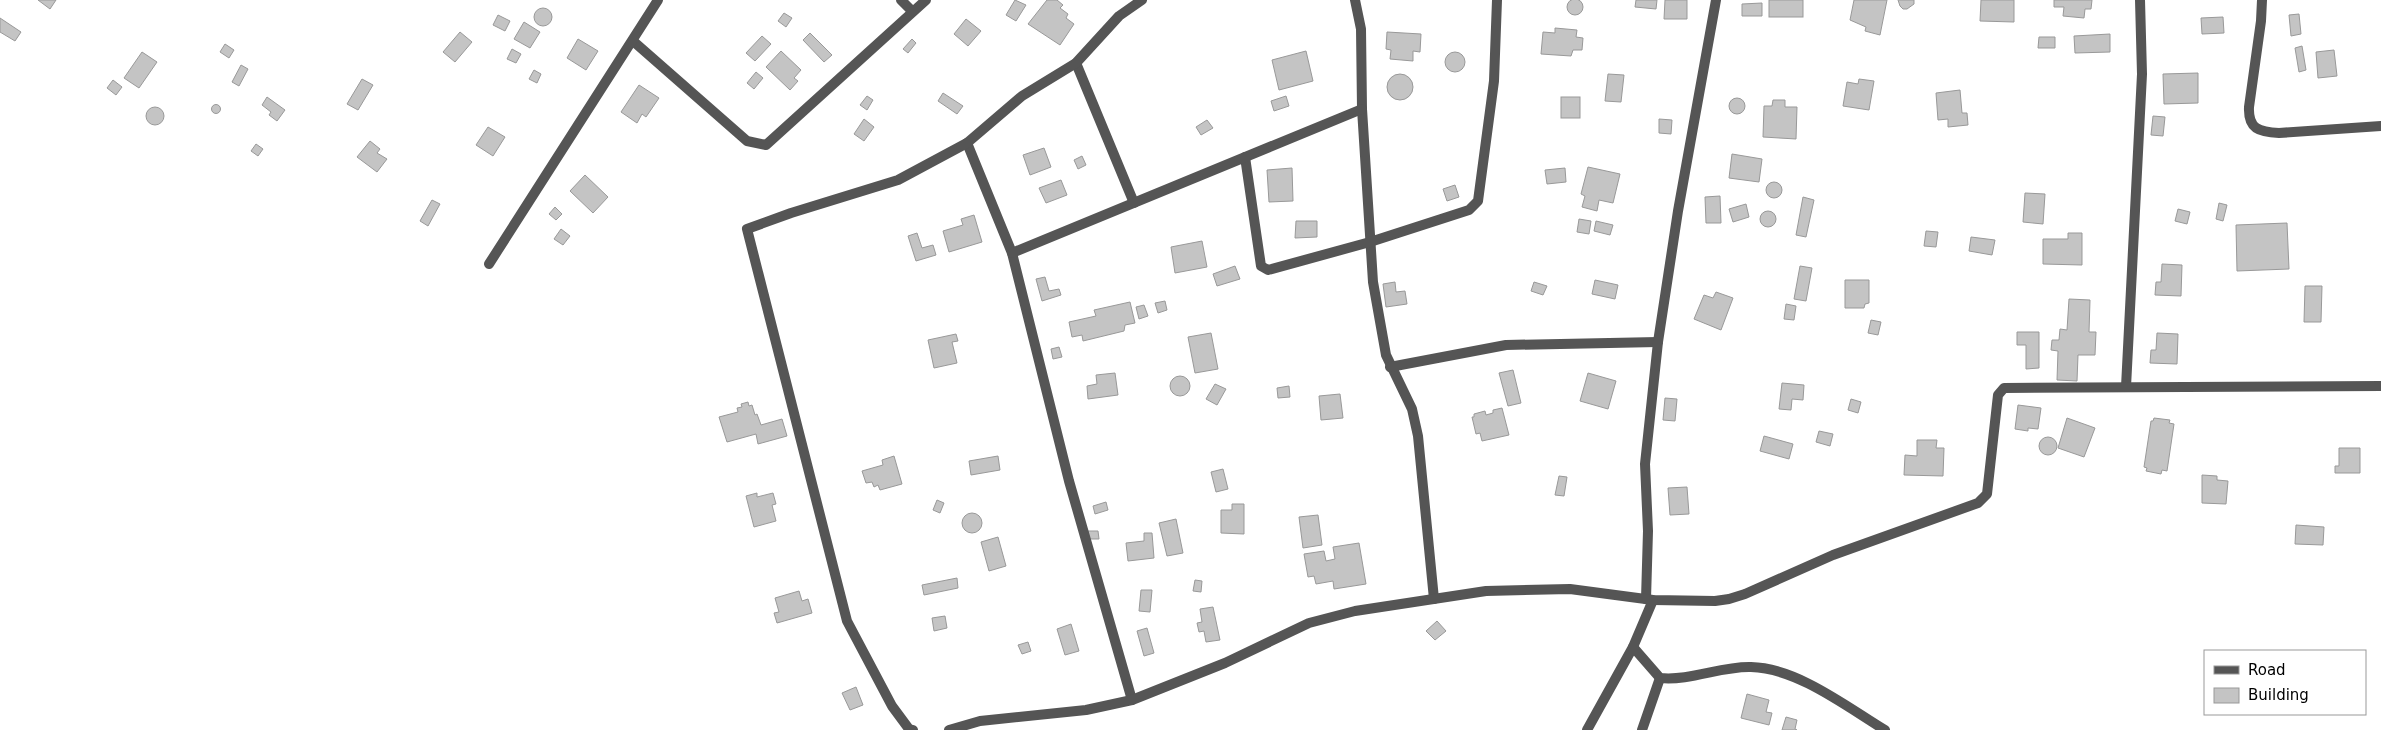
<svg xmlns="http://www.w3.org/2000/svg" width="2381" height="730" font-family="'DejaVu Sans',sans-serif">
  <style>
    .building { fill: #c4c4c4; stroke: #999 }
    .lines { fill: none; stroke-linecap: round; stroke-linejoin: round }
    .street { stroke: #555; stroke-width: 10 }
  </style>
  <rect width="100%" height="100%" fill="#fff"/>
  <g class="building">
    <circle cx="1575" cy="7" r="8"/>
    <path d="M38,0H56L50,9Z"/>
    <path d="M1015,0L1026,5L1016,21L1006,15Z"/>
    <path d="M1047,0H1057L1063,5L1060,8L1068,14L1066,18L1074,24L1060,45L1028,24Z"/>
    <path d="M1636,0H1657L1656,9L1635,7Z"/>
    <path d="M1665,0H1687V19H1664Z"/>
    <rect x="1769" y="0" width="34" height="17"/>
    <path d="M1854,0H1887L1880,35L1865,31L1866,27L1850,20Z"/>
    <path d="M1898,0H1914V4L1907,9H1903L1900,6Z"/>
    <path d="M1981,0H2014V22L1980,21Z"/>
    <path d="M2054,0H2092L2091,9H2085L2084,18L2063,16L2064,7H2054Z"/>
    <path d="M1762,3V16H1742V4Z"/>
    <circle cx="543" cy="17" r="9"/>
    <path d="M784,13L792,18L786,27L778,21Z"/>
    <path d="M2299,14L2301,34L2291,36L2289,15Z"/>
    <path d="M498,15L510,21L505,31L493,25Z"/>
    <path d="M2223,17L2224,33L2202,34L2201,18Z"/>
    <path d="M0,18L21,32L15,41L0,32Z"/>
    <path d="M966,19L981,31L968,46L954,34Z"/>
    <path d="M524,22L540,32L530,48L514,39Z"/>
    <path d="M1555,28L1577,30L1576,37L1583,38L1582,50H1573L1571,56L1541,54L1543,32L1555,33Z"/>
    <path d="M460,32L472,42L455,62L443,52Z"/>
    <path d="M1387,32L1421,34L1420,52L1413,51V61L1390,59L1391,50L1386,49Z"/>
    <path d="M810,33L832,55L824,62L803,40Z"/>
    <path d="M2110,34V52L2075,53L2074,36Z"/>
    <path d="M762,36L771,44L755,61L746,53Z"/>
    <path d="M2039,37H2055V48H2038Z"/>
    <path d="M578,39L598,51L586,70L567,58Z"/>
    <path d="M912,39L916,43L908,53L903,49Z"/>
    <path d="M225,44L234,50L229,58L220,52Z"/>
    <path d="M2302,46L2306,70L2299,72L2295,48Z"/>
    <path d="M512,49L521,54L516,63L507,59Z"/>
    <path d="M2334,50L2337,76L2318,78L2316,52Z"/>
    <path d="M781,51L801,70L794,78L798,81L790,90L766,67Z"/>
    <path d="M1306,51L1313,81L1279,90L1272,60Z"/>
    <path d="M142,52L157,62L139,88L124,78Z"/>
    <circle cx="1455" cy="62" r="10"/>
    <path d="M241,65L248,69L239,86L232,82Z"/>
    <path d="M534,70L541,74L537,83L529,79Z"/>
    <path d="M756,72L763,78L754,89L747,83Z"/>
    <path d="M2198,73V103L2164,104L2163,74Z"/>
    <path d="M1608,74L1624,75L1621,102L1605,101Z"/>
    <circle cx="1400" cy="87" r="13"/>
    <path d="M362,79L373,85L358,110L347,104Z"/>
    <path d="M1859,79L1874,81L1869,110L1843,106L1847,82L1858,84Z"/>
    <path d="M113,80L122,87L116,95L107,88Z"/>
    <path d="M639,85L659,98L646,117L642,114L637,123L621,112Z"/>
    <path d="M1960,90L1962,113H1967L1968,125L1948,127V119L1938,120L1936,93Z"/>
    <path d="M943,93L963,106L957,114L938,101Z"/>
    <path d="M867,96L873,100L867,110L860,105Z"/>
    <path d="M1286,96L1289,106L1274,111L1271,101Z"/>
    <path d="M267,97L285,110L277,121L269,115L271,112L262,105Z"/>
    <rect x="1561" y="97" width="19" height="21"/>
    <circle cx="1737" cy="106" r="8"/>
    <path d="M1773,100H1785V107H1797L1796,139L1763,137L1764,106H1772Z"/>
    <circle cx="216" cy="109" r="4.5"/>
    <circle cx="155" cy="116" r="9"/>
    <path d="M2153,116L2165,117L2163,136L2151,135Z"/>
    <path d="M864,119L874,127L864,141L854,134Z"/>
    <path d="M1659,119L1672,120L1671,134L1659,133Z"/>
    <path d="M1207,120L1213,128L1201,135L1196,127Z"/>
    <path d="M488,127L505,137L493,156L476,145Z"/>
    <path d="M370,141L380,149L377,153L387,159L377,172L357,157Z"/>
    <path d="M256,144L263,149L258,156L251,151Z"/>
    <path d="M1044,148L1051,167L1030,175L1023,155Z"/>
    <path d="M1732,154L1762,159L1759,182L1729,178Z"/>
    <path d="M1082,156L1086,165L1078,169L1074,160Z"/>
    <path d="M1588,167L1620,174L1613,203L1599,200L1597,211L1582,207L1585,196L1581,194Z"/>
    <path d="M1292,168L1293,201L1269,202L1267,170Z"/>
    <path d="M1565,168L1566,182L1547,184L1545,170Z"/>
    <path d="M585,175L608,197L593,213L570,191Z"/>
    <path d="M1061,180L1067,195L1046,203L1039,188Z"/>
    <circle cx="1774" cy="190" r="8"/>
    <path d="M1455,185L1459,197L1447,201L1443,189Z"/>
    <path d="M2025,193L2045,194L2043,224L2023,222Z"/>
    <path d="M1720,196L1721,223H1706L1705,197Z"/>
    <path d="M1803,197L1814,200L1806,237L1796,235Z"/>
    <path d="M432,200L440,204L428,226L420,221Z"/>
    <path d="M2219,203L2227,205L2223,221L2216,219Z"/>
    <path d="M1746,204L1749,217L1733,222L1729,209Z"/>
    <path d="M555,207L562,214L556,220L549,214Z"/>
    <path d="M2178,209L2190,212L2187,224L2175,221Z"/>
    <circle cx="1768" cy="219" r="8"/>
    <path d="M974,215L982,242L949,252L943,231L963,225L961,219Z"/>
    <path d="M1579,219L1591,221L1589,234L1577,232Z"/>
    <path d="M1296,221H1317V237L1295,238Z"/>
    <path d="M1596,221L1613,225L1610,235L1594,231Z"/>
    <path d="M2287,223L2289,269L2237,271L2236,225Z"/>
    <path d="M561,229L570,236L563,245L554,239Z"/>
    <path d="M1926,231L1938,232L1936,247L1924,246Z"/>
    <path d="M917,233L922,248L933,245L936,255L916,261L908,236Z"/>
    <path d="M2068,233H2082V265L2043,264V239H2068Z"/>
    <path d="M1971,237L1995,240L1992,255L1969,251Z"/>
    <path d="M1202,241L1207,267L1175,273L1171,247Z"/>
    <path d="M2162,264L2182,265L2181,296L2155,295L2156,282H2161Z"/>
    <path d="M1235,266L1240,279L1217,286L1213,274Z"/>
    <path d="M1800,266L1812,268L1806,301L1794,299Z"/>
    <path d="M1045,277L1049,291L1059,289L1061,295L1042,301L1036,279Z"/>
    <path d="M1595,280L1618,285L1615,299L1592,294Z"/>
    <path d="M1845,280H1869V303L1865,304L1864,308H1845Z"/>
    <path d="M1395,282L1396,292L1405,291L1407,304L1386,307L1383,284Z"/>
    <path d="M1534,282L1547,286L1543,295L1531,291Z"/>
    <path d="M2305,286H2322L2321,322H2304Z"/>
    <path d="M1716,292L1733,298L1721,330L1694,319L1704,295L1713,298Z"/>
    <path d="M2069,299L2090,300L2089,332H2096L2095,355H2078L2077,381L2057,380L2058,351L2051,350L2052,340H2059L2060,329L2067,330Z"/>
    <path d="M1165,301L1167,310L1158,313L1155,303Z"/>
    <path d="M1130,302L1135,323L1125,325L1124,331L1083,341L1082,335L1072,337L1069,322L1096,316L1094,310Z"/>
    <path d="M1786,304L1796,306L1794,320L1784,319Z"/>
    <path d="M1144,305L1148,316L1139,319L1136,307Z"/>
    <path d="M1871,320L1881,322L1878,335L1868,333Z"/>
    <path d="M2017,332H2039V368L2026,369V345H2017Z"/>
    <path d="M1211,333L1218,369L1195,373L1188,337Z"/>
    <path d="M2157,333L2178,334L2177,364L2150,363L2151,350H2156Z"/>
    <path d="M956,334L958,341L952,342L957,363L934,368L928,340Z"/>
    <path d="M1059,347L1062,357L1053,359L1051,349Z"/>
    <path d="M1513,370L1521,403L1508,406L1499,373Z"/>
    <path d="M1115,373L1118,395L1088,399L1087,386L1097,384L1096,375Z"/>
    <path d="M1588,373L1616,381L1608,409L1580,401Z"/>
    <circle cx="1180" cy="386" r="10"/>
    <path d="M1782,383L1804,385L1803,400L1792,399L1791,410L1779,409Z"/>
    <path d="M1215,384L1226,389L1217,405L1206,399Z"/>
    <path d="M1289,386L1290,397L1278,398L1277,388Z"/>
    <path d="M1340,394L1343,418L1321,420L1319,396Z"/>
    <path d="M1665,398L1677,399L1675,421L1663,420Z"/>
    <path d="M1851,399L1861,402L1858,413L1848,410Z"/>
    <path d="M748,402L749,406L752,405L755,415L757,414L761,425L782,419L787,436L758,444L756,434L727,442L719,417L738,412L737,408L742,407L741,404Z"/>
    <path d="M2018,405L2041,408L2038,429L2028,428V431L2015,429Z"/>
    <path d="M1502,408L1509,435L1482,441L1480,433L1476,434L1472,417H1474V414L1485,411L1486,415L1493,413V410Z"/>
    <path d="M2067,418L2095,428L2084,457L2058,448Z"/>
    <path d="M2154,418L2170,420L2169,423L2174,424L2167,471L2162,470L2161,474L2146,471L2147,468L2144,467L2151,421H2153Z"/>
    <path d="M1819,431L1833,434L1830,446L1816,442Z"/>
    <path d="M1764,436L1793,444L1789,459L1760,451Z"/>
    <circle cx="2048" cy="446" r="9"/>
    <path d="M1917,440H1937L1936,448H1944L1943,476L1904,475L1905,455L1917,456Z"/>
    <path d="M2339,448H2360V473H2335V466H2339Z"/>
    <path d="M894,456L902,484L880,490L878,485L874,487L872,482L866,483L862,471L883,465L882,460Z"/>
    <path d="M998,456L1000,470L971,475L969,461Z"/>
    <path d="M1223,469L1228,489L1216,492L1211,472Z"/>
    <path d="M2202,475L2217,476V480L2228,481L2226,504L2202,503Z"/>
    <path d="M1559,476L1567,477L1564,496L1555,495Z"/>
    <path d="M1687,487L1689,514L1670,515L1668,488Z"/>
    <path d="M757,493V497L773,493L776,504L772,505L776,521L754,527L746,496Z"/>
    <path d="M937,500L944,503L940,513L933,510Z"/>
    <path d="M1106,502L1108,510L1095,514L1093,506Z"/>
    <path d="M1232,504H1244V534L1221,533V510H1232Z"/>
    <circle cx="972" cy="523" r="10"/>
    <path d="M1318,515L1322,545L1303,548L1299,517Z"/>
    <path d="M1176,519L1183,553L1167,556L1159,523Z"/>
    <path d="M2296,525L2324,527L2323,545L2295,544Z"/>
    <path d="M1088,531H1098L1099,539H1089Z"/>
    <path d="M1144,533H1152L1154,558L1128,561L1126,543L1144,541Z"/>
    <path d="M998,537L1006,566L989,571L981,542Z"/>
    <path d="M1359,543L1366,584L1334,589L1333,581L1316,584L1314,576L1308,577L1304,554L1324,551L1326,561L1335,559L1333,547Z"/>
    <path d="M957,578L958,588L924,595L922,585Z"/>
    <path d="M1195,580L1202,581L1201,592L1193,591Z"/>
    <path d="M1141,590H1152L1150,612L1139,611Z"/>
    <path d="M799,591L802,601L808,599L812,613L777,623L774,613L779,612L775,598Z"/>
    <path d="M1213,607L1220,640L1206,642L1204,631L1199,632L1197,623L1202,622L1200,609Z"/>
    <path d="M945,616L947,628L934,631L932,618Z"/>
    <path d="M1437,621L1446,631L1435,640L1426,631Z"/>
    <path d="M1071,624L1079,651L1065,655L1057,629Z"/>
    <path d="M1147,628L1154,653L1144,656L1137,631Z"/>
    <path d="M1028,642L1031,651L1022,654L1018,645Z"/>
    <path d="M856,687L863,705L850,710L842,693Z"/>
    <path d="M1747,694L1769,700L1766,712L1772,713L1769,725L1741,718Z"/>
    <path d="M1786,717L1797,720L1795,729L1797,730H1782Z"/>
  </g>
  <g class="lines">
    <g class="street">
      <path d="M901,0L912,11"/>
      <path d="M1355,0L1361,29L1362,109L1373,282L1386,355L1412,409L1418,436L1434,599"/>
      <path d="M2262,0L2261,21L2249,107C2248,129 2259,132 2279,133L2381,126"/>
      <path d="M633,41L747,141L766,145L926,0"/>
      <path d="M1076,63L1134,203"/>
      <path d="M967,143L1012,253L1069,481L1132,700"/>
      <path d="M1245,157L1261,266L1268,270L1370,242L1469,210L1478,201L1494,81L1497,0"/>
      <path d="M1012,253L1362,109"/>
      <path d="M489,264L658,0"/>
      <path d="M1390,367L1506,345L1658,342"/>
      <path d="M2126,387L2142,74L2140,0"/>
      <path d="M1646,599L1648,531L1645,464L1658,342L1678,211L1716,0"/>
      <path d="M1633,647L1660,678C1691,681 1721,666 1751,667C1797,668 1847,707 1885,730"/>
      <path d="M913,730L909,729L892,706L847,621L747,229L791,213L898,180L967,143L1022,96L1076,63L1119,16L1142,0"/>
      <path d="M949,730L980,721L1086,710L1132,700L1225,663L1309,623L1355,611L1486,591L1570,589L1653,600L1715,601L1729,599L1745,594L1833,555L1978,503L1987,494L1998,395L2004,388L2381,386"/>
      <path d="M1587,730L1633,647L1653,600"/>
      <path d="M1642,730L1660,678"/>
    </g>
  </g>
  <rect x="2204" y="650" width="162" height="65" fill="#ffffff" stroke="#999999"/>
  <rect x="2214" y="666" width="25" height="8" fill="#555555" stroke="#999999"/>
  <text x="2248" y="675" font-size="15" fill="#000000">Road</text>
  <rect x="2214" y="688" width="25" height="15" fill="#c4c4c4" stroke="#999999"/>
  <text x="2248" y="700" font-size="15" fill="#000000">Building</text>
</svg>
